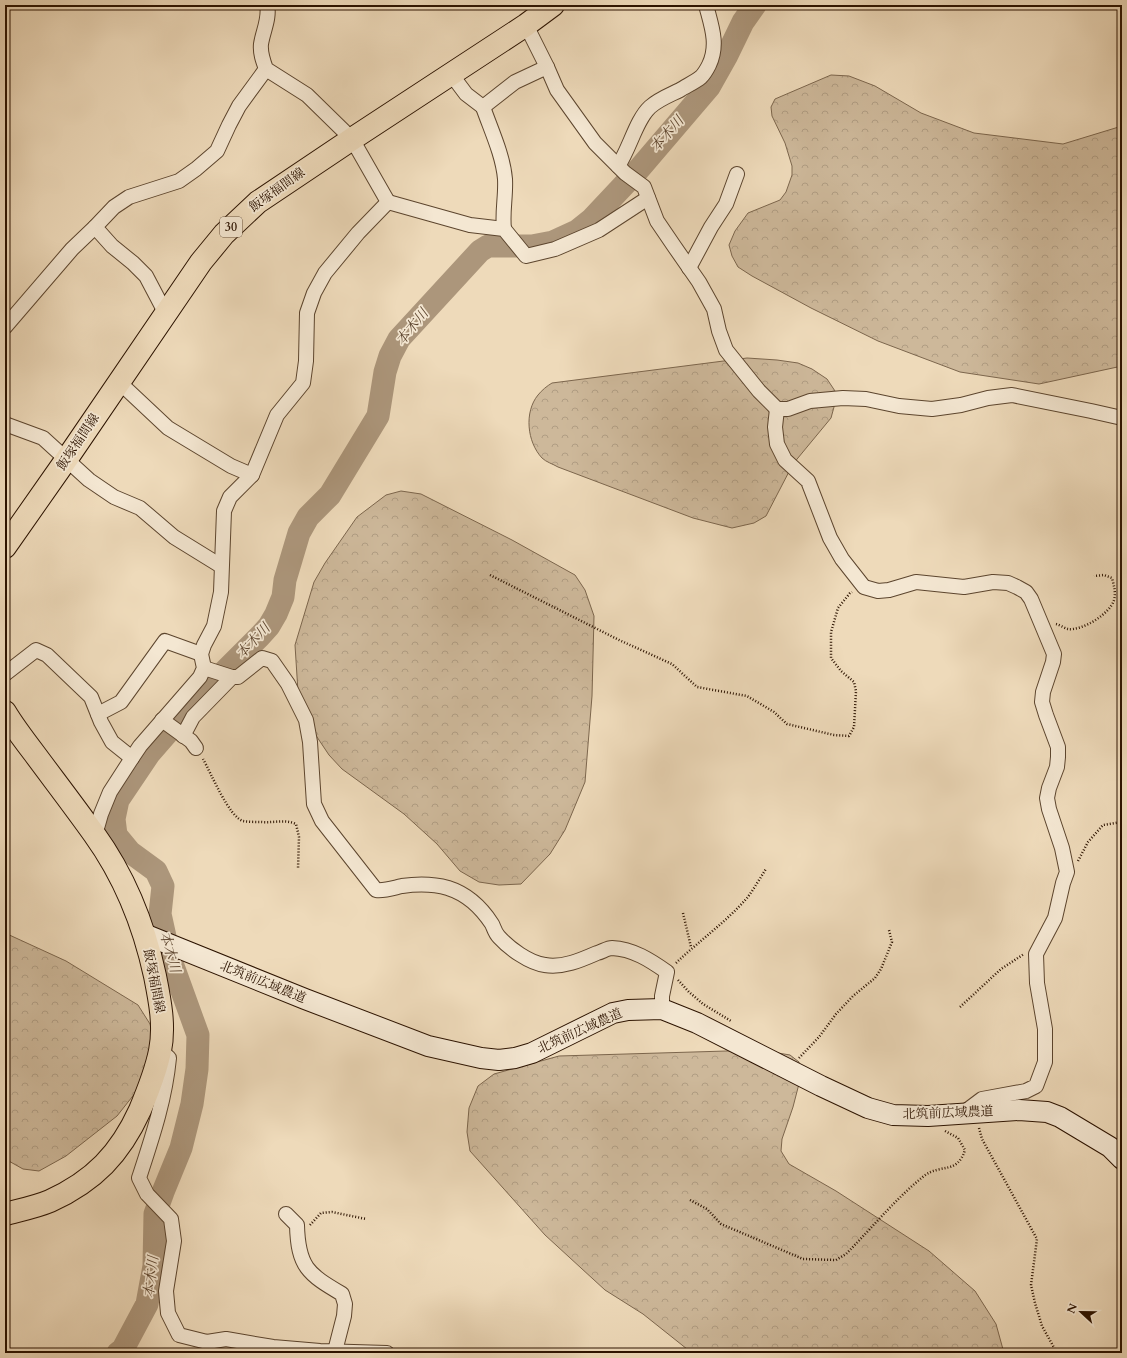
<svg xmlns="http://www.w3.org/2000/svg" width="1127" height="1358" font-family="Cardo,'Noto Serif JP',serif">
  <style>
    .forest { fill: url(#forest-crowns); stroke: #7c664d }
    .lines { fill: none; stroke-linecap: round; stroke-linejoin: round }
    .river { stroke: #ac967b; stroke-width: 23 }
    .street-casing { stroke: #5c452e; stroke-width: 16 }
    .secondary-casing { stroke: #2c1300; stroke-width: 22 }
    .primary-casing { stroke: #2c1300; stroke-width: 24 }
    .path { stroke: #2c1300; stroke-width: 2.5; stroke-dasharray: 1 2; stroke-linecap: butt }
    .street { stroke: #f4e7d2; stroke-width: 14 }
    .secondary { stroke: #f4e7d2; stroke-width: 20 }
    .primary { stroke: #eedaba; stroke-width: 22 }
    .labels { text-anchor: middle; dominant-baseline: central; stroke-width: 3.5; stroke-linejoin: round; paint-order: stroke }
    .shield { fill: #f4e7d2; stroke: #68533f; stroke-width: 1 }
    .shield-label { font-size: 12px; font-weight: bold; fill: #2c1300 }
    .street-label { font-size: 13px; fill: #2c1300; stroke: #f4e7d2 }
    .water-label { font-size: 14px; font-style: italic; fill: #5f4731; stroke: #f4e7d2 }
  </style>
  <defs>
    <pattern id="forest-crowns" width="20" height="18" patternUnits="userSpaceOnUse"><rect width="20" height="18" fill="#cdb89a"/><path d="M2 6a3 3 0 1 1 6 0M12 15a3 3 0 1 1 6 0" fill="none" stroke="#b09d83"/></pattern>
  </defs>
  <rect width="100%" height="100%" fill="#eedaba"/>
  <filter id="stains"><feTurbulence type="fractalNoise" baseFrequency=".005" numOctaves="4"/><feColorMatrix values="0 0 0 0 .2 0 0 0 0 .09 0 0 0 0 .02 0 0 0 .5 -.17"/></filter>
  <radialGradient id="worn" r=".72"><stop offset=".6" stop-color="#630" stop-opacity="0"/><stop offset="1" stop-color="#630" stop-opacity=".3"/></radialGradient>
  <g class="forest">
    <path d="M831,75L849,76L875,86L921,113L974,133L1063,144L1122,126V366L1039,384L960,372L878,341L811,308L752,276L738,267L732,256L729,245L735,231L748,213L780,200L786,192L792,175V166L785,143L772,116L771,107L775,99Z"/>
    <path d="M747,358L777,360L798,363L812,369L827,379L835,391L834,407L831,418L793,464L766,516L754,523L732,528L693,518L558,467C553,464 546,462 542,458C527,442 524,412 538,395C542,390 547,386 552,383Z"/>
    <path d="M401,491L421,494L512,540L575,575L585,590L594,616L592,696L585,782L565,830L550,854L521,884L499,885L479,882L460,871L437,844L404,814L342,769L329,755L309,725L298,692L295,645L314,582L325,563L357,517L386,495Z"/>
    <path d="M5,933L66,961L138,1005L150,1024L158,1056L151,1073L117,1116L66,1156L39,1171L23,1169L7,1160L5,1157Z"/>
    <path d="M760,1050L790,1055L799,1062L801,1076L793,1107L782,1139L781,1151L789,1164L836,1191L929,1251L975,1291L996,1324L1004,1353H692L643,1314L605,1290L545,1235L470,1151L467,1132L469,1108L478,1086L494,1074L559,1056Z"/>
  </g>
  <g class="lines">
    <path class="river" d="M118,1353L123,1349L147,1304L154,1266L155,1214L163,1192L181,1148L192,1104L197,1069L198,1035L169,955L160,914L163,886L156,871L130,852L116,835L114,819L118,800L149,754L196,700L260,636L269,626L276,614L283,597L285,580L299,533L308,517L330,495L378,416L385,372L390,356L399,339L480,251L488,246H532L553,242L577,231L592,219L639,169L709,87L727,55L743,22L755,5"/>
    <g class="street-casing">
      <g id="street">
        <path d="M526,25L547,67L557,90L595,143L625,173L644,187L657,221L674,246L699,282L714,309L719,331L726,350L759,391L777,409H788L810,401L843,398L866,399L899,406L932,409L961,405L988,398L1012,395L1091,411L1122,418"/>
        <path d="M451,74L466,94L483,107L515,82L547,67"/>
        <path d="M483,107C491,130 503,155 505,179C506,196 502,212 504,229"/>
        <path d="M618,166C630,148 636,120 650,107C659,99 670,95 680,90C686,86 695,82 701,77C704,74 707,69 709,65C719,44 711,25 706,5"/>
        <path d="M388,202L470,225L504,229L526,256L555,249L599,230L648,198"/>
        <path d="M689,268L711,227L726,204L737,174"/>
        <path d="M166,314L146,276L133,263L112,246L95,227L114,207L129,197L179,181L196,169L217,151L229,125L239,106L266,69"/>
        <path d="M5,327L72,249L95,227"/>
        <path d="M119,382L168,428L231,466L252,475"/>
        <path d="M777,409L775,427L777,444L785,460L808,481L830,538L842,559L864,587L878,591L889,590L916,582L964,587L993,582L1008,583L1017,587L1026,592L1031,599L1054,654L1053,662L1043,692L1042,702L1046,715L1058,747V757L1057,767L1049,788L1047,798L1049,809L1062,848L1067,872L1063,883L1055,918L1036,954L1037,983L1045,1029V1062L1036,1086L1026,1091L982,1099L962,1114"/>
        <path d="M5,424L43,438L89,480L114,497L140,508L174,537L221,566"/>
        <path d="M204,668L232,677H238L262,658L272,661L288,684L306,720L310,742L314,804L322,821L376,890C385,891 393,888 402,886C416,884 434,884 448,888C467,894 481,907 492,924C494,928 495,933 499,937C509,948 529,963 545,965C563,968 581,960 597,953C602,952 607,948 612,948C633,949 650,960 667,972L662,996V1009"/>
        <path d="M5,674L36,650L47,655L91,697L101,722L112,742L132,758"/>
        <path d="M98,714L121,702L165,641L201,654"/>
        <path d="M162,720L191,741L196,748"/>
        <path d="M183,736L193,717L232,677"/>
        <path d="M95,835L101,814L110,792L132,758L140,746L200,677L204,668L201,654L204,645L214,626L221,592L224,511L230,497L252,475L277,415L303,383L306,361L307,313L314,293L325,273L358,233L388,202L352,139L307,95L266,69C263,61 260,53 261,44C263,31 270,18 267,5"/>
        <path d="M160,1050L169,1058C165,1100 152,1138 139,1178L147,1194L171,1219L174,1241L166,1291L168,1313L179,1335L207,1342L226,1339L273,1347L320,1351L387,1353"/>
        <path d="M286,1214L297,1225C298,1267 308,1274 342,1294L345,1304L344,1316L335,1351"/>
      </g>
    </g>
    <g class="secondary-casing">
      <path id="secondary" d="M144,934L305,999L428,1046L481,1058L499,1060L515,1058L532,1053L613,1013L628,1010L662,1009L697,1023L821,1086L868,1108L893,1115L928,1116L1019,1110L1047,1112L1060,1117L1110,1147L1122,1159"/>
    </g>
    <g class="primary-casing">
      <g id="primary">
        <path d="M5,547L66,460L201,262L224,234L258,202L352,139L526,25L553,5"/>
        <path d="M5,712C14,727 24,740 34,753C54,780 74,806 94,834C125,877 144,925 155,976C160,1001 165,1026 160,1051C156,1071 148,1091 140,1110C120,1154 94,1181 50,1201C36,1207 20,1210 5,1214"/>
      </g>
    </g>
    <g class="path">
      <path d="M490,575L619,640L672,664L697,687L747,696L774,712L787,724L834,735L849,736L854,727L856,691L854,682L841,671L831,658V632L838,608L850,593L852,592"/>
      <path d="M1056,624C1060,625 1064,628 1068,629C1082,631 1110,614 1114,600C1116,592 1114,586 1112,578L1104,575L1094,576"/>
      <path d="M203,759C211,773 229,817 243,821C249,822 256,822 262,822C274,823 285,819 296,824L299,837L298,869"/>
      <path d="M1078,861L1088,842L1103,825L1122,822"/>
      <path d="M683,913L691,947"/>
      <path d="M676,963C699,941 726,922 747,898C754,889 760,878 766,869"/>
      <path d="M678,980L689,992L703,1004L731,1021"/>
      <path d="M960,1007L1001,969L1024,954"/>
      <path d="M799,1058L819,1037L836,1014L853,996L875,978L881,969L892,942L889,930"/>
      <path d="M979,1128L982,1139L1037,1239L1031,1285L1035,1303L1042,1326L1057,1353"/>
      <path d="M690,1200L707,1209L721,1224L803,1259L836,1260L846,1254C872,1228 896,1198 924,1176C941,1163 957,1175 965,1150L958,1138L945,1131"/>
      <path d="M310,1225L321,1213L332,1212L366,1219"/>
    </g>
    <use href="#street" class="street"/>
    <use href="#secondary" class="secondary"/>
    <use href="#primary" class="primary"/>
  </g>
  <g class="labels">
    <rect class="shield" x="220" y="217" width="22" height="20" rx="3"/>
    <g class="shield-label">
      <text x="231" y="227">30</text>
    </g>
    <g class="street-label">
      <text transform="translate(277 190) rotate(-36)">飯塚福間線</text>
      <text transform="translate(78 442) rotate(-56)">飯塚福間線</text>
      <text transform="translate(154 981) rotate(79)">飯塚福間線</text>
      <text transform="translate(263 982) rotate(22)">北筑前広域農道</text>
      <text transform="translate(580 1031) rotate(-24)">北筑前広域農道</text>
      <text transform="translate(948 1113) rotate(-2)">北筑前広域農道</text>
    </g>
    <g class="water-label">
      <text transform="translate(667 134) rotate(-49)">本木川</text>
      <text transform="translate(412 327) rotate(-51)">本木川</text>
      <text transform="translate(253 641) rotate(-47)">本木川</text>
      <text transform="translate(170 952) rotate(74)">本木川</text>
      <text transform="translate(151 1277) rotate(-83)">本木川</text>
    </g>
  </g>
  <rect width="1127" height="1358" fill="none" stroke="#eedaba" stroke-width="20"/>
  <rect x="6" y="6" width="1115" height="1346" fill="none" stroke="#2c1300" stroke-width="2"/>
  <rect x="10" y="10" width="1107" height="1338" fill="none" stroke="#2c1300"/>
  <g transform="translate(1081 1312) rotate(292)" stroke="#f4e7d2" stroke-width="3" paint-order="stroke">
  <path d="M0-3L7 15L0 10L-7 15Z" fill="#2c1300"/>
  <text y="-6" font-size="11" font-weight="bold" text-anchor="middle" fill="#2c1300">N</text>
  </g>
  <rect width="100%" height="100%" filter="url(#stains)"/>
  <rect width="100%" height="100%" fill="url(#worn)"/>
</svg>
